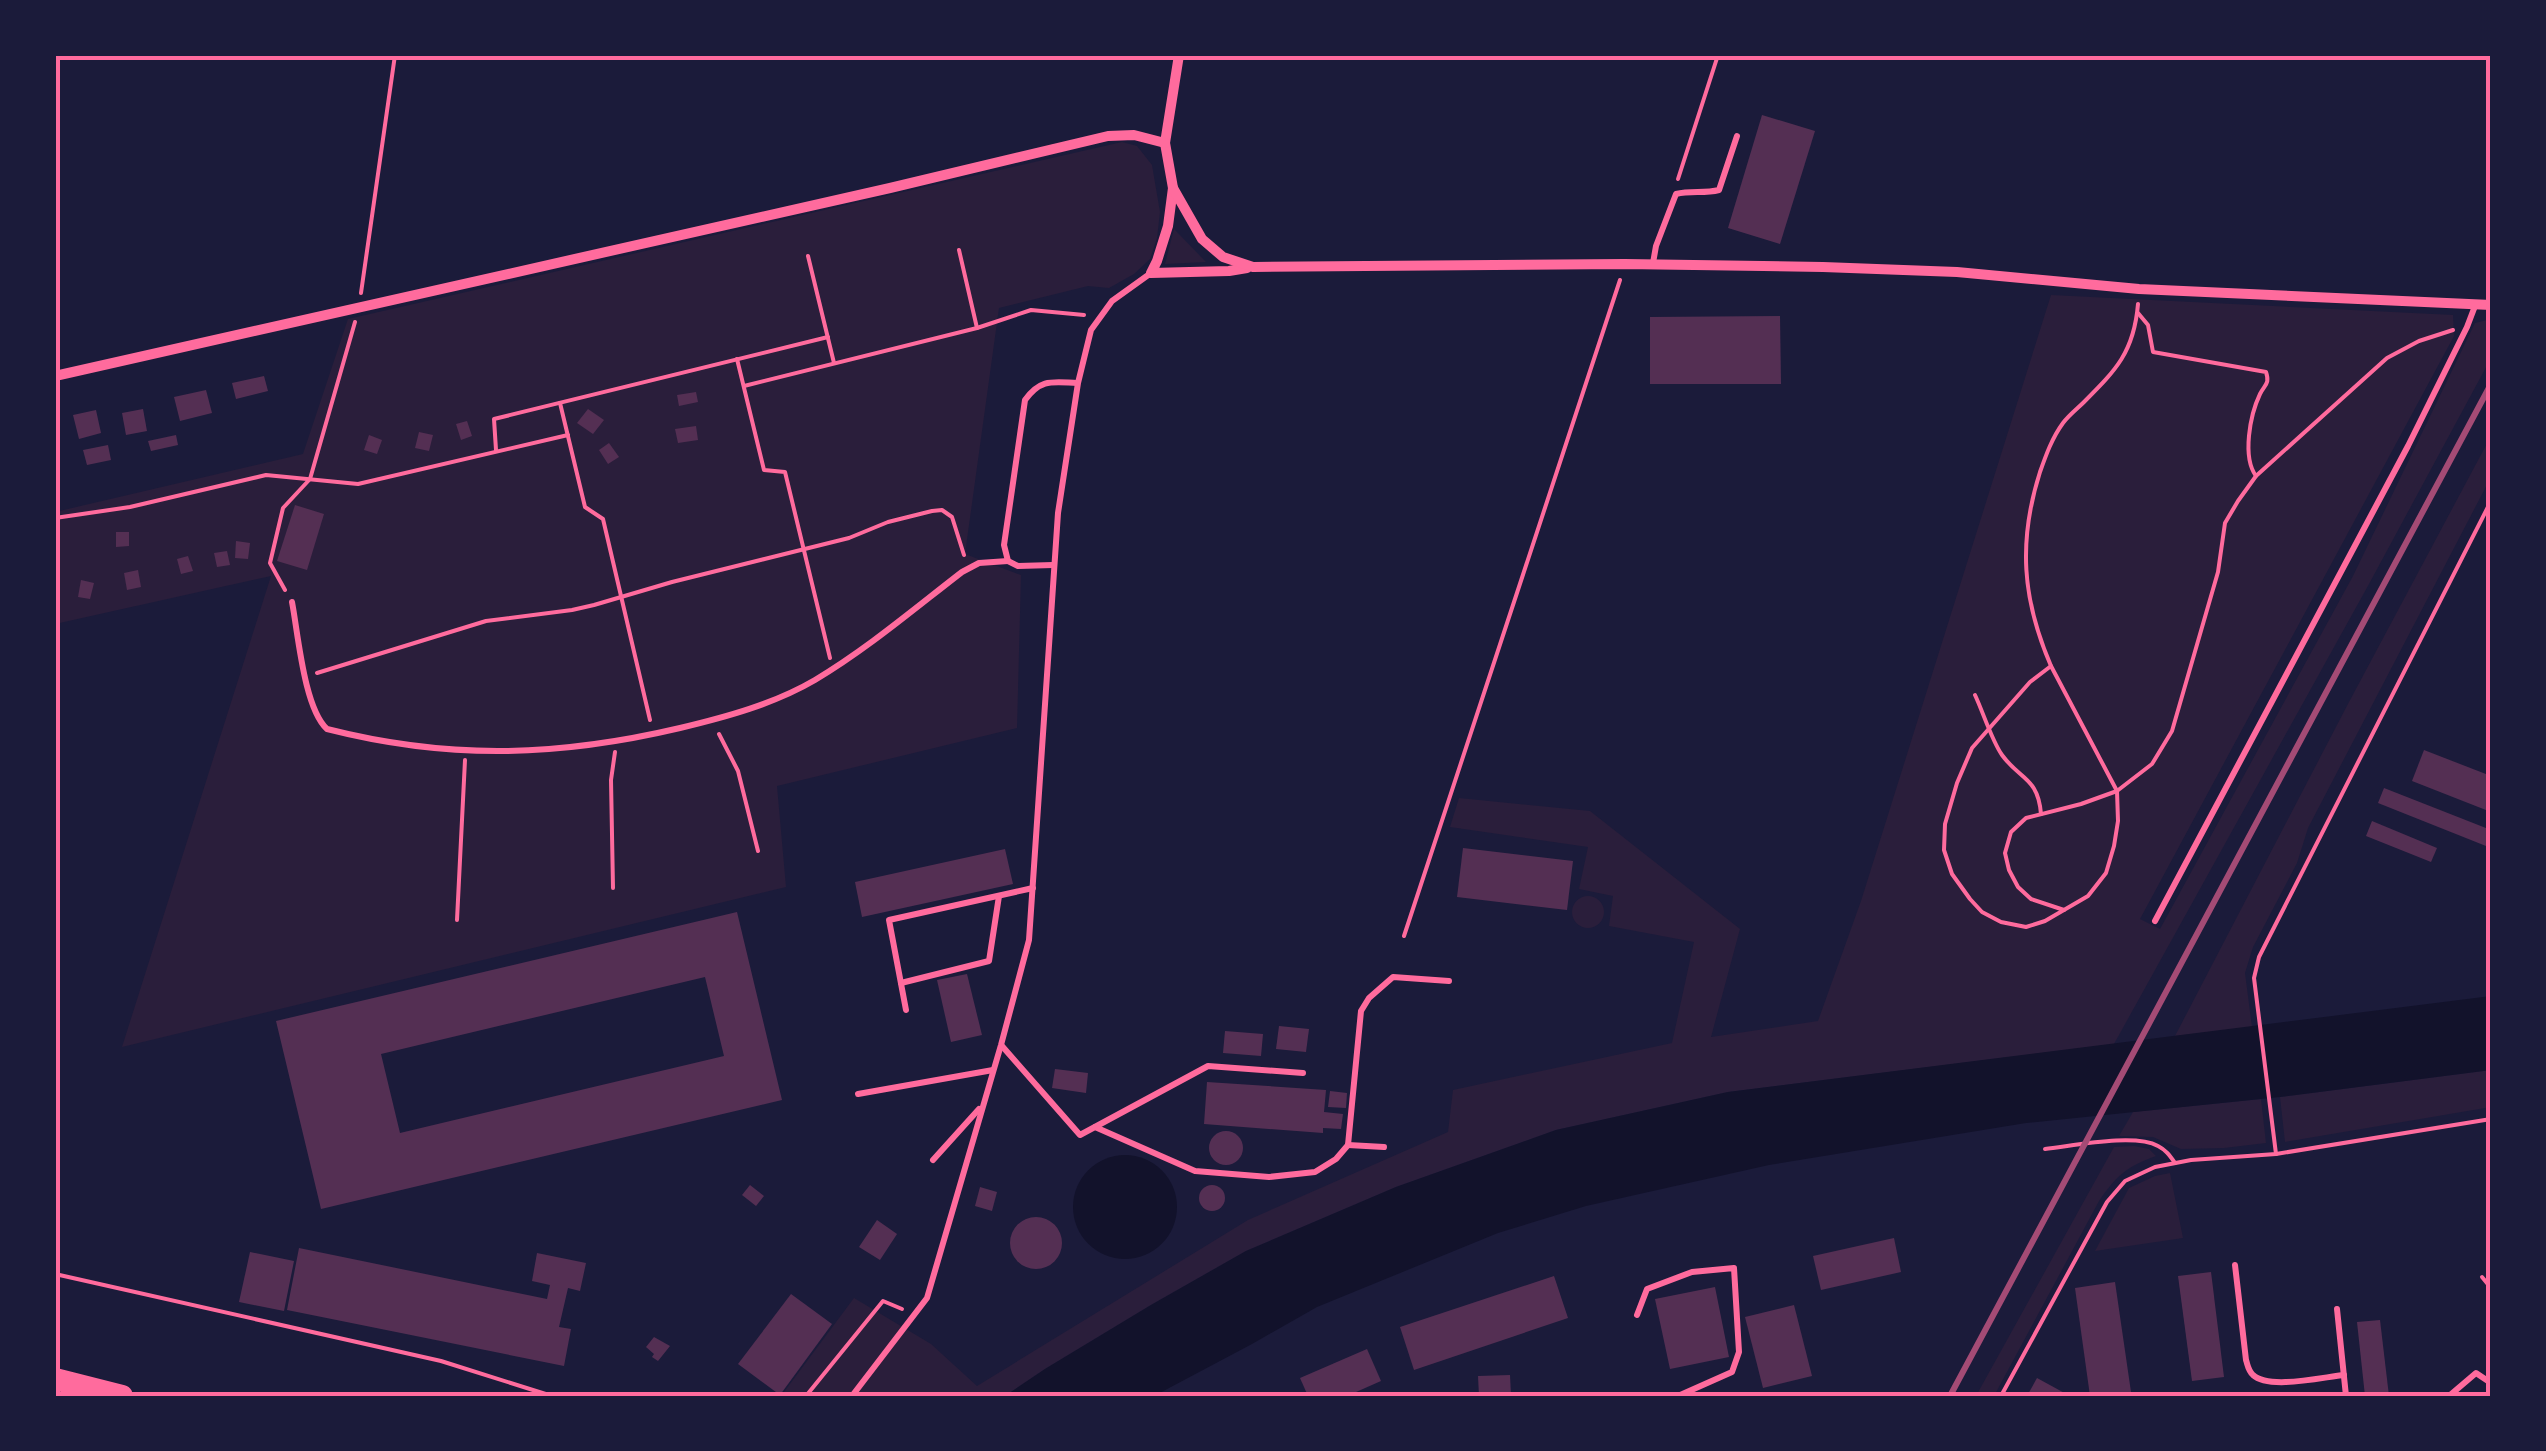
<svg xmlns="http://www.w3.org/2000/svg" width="2546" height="1451" font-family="'DejaVu Sans',sans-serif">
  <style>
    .green { fill: #2a1e3b }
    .water { fill: #12122b }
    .building { fill: #542f53; fill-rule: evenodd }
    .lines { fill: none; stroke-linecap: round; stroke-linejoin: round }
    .path { stroke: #ff6b9d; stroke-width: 4 }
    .service { stroke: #ff6b9d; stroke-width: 6 }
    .minor { stroke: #ff6b9d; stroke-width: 10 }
    .motorway { stroke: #ff6b9d; stroke-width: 22 }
    .rail { stroke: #a44b75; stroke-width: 6 }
    .neatline { fill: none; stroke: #ff6b9d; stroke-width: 4 }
  </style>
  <rect width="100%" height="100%" fill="#1b1b3a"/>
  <g class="green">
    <path d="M1122,142L1137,146L1152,165L1160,212L1157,238L1150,259L1134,274L1109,288L1088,286L999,308L965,554L1021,575L1017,728L777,786L786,887L122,1047L271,576L55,624V512L303,454L348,319Z"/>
    <path d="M1174,229L1206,262L1165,264Z"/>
    <path d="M2051,295L2453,315L2454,336L2140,919L2160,929L2353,576L2475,323L2491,319V358L2369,584L2114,1044L1728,1092L1556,1130L1396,1187L1246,1251L1151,1305L1045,1369L1005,1396H781L854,1298L931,1344L977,1386L1248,1220L1448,1132L1453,1090L1672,1043L1694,942L1609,926L1613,896L1579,889L1588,847L1450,827L1459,798L1590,811L1740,929L1711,1037L1818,1021L1861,901Z"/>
    <path d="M2491,436V477L2308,828L2297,863L2253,947L2245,973L2252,1027L2175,1036L2349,702Z"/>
    <circle cx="1588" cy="912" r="16"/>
    <path d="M2491,1070V1107L2285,1142L2280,1097Z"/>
    <path d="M2261,1099L2266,1143L2224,1148L2181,1149L2153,1137L2119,1136L2133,1112Z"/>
    <path d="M2134,1146L2149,1149L2156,1156C2126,1167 2117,1175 2099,1201L1994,1396H1976L2114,1147Z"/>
    <path d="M2170,1173L2183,1238L2095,1251L2129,1188L2155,1176Z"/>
  </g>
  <g class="water">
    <path d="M2491,996V1070L2280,1097L2026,1123L1769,1165L1586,1206L1498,1233L1317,1307L1252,1344L1154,1396H1005L1045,1369L1151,1305L1246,1251L1396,1187L1556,1130L1728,1092Z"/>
    <circle cx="1125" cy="1207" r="52"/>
  </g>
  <g class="building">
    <path d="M1762,115L1815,131L1780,244L1728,228Z"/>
    <path d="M1780,316L1781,384H1650V317Z"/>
    <path d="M264,376L268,391L236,399L232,383Z"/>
    <path d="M206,390L212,413L180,421L174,397Z"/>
    <path d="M696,392L698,402L679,406L677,395Z"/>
    <path d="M143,409L147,431L126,435L122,413Z"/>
    <path d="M588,409L604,420L593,434L577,423Z"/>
    <path d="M96,410L101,433L79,439L73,415Z"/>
    <path d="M467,421L472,436L461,440L456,424Z"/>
    <path d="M696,426L698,440L678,443L675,429Z"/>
    <path d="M419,432L433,435L429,451L415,448Z"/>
    <path d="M176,435L178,445L151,451L148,441Z"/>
    <path d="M369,435L382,440L377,454L364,450Z"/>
    <path d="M609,443L619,457L608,464L599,450Z"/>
    <path d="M108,445L111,460L87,465L83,450Z"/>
    <path d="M295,505L324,514L307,570L277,561Z"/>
    <path d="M116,532H129V546L116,547Z"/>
    <path d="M236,541L250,543L248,559L235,558Z"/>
    <path d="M227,551L230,565L217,567L214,553Z"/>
    <path d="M188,556L193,571L181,574L177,559Z"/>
    <path d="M138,570L141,587L127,590L124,573Z"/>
    <path d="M81,580L94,583L90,599L78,597Z"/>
    <path d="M2424,750L2491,776V812L2412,781Z"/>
    <path d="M2384,788L2491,830V848L2378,803Z"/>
    <path d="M2372,821L2437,848L2431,862L2366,836Z"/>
    <path d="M1463,848L1573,861L1567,910L1457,897Z"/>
    <path d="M1005,849L1013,884L862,917L855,882Z"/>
    <path d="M737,912L782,1100L321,1209L276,1021ZM705,977L724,1056L400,1133L381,1054Z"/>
    <path d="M967,974L982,1035L951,1042L937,980Z"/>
    <path d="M1279,1026L1309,1029L1306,1052L1276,1049Z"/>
    <path d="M1225,1031L1263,1034L1261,1056L1223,1053Z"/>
    <path d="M1055,1069L1088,1073L1086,1093L1052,1088Z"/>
    <path d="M1207,1082L1326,1090L1324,1112L1343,1114L1341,1129L1323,1128V1133L1204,1124Z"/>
    <path d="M1330,1091L1347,1093L1346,1108L1328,1107Z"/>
    <circle cx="1226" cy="1148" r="17"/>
    <path d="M750,1185L764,1196L756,1206L742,1195Z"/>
    <circle cx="1212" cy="1198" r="13"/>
    <path d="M980,1187L997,1192L992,1211L975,1206Z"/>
    <circle cx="1036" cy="1243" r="26"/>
    <path d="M877,1220L897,1234L880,1260L859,1247Z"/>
    <path d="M1894,1238L1901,1272L1821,1290L1813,1256Z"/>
    <path d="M299,1248L547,1299L550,1285L532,1281L537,1253L586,1263L580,1291L568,1288L559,1327L571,1329L564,1366L287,1310Z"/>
    <path d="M250,1252L294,1261L284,1311L239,1302Z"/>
    <path d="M2211,1272L2224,1377L2192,1381L2178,1276Z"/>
    <path d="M1554,1276L1568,1318L1414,1370L1400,1327Z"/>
    <path d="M2115,1282L2131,1392L2090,1396L2075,1288Z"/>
    <path d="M1715,1287L1729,1357L1670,1369L1655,1299Z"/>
    <path d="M791,1294L832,1324L780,1395L738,1364Z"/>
    <path d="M1794,1305L1812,1376L1763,1388L1745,1317Z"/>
    <path d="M2380,1320L2389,1396H2365L2357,1322Z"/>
    <path d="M654,1337L670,1346L658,1361L652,1357L654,1354L646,1347Z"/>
    <path d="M1367,1349L1381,1381L1347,1396H1308L1300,1378Z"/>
    <path d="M1510,1375L1511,1396H1479L1478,1376Z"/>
    <path d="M2037,1378L2070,1396H2027Z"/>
  </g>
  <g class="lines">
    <g class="path">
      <path d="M1678,179L1718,55"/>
      <path d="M808,256L834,363"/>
      <path d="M361,293L395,55"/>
      <path d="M2138,313L2148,325L2153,352L2266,372C2270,384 2265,384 2260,394C2250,415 2242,457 2256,476"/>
      <path d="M977,328L1031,310L1084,315"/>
      <path d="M737,359L764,470L785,472L830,658"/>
      <path d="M744,386L977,328L959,250"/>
      <path d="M560,403L585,507L603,519L650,720"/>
      <path d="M496,450L494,419L828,337"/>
      <path d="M55,518L130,507L266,475L358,484L568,435"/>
      <path d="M285,590L270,563L283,508L310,479L355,322"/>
      <path d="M2051,666L2117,791L2118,821L2114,846L2106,873L2088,896L2045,921L2026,927L2001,922L1982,912L1970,899L1952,874L1944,850L1945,824L1957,783L1972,748L2030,682Z"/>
      <path d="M2051,666C2022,599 2018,541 2040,472C2046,455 2052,438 2063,423C2069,415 2077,409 2084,402C2116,370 2134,352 2138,304"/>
      <path d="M317,673L486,621L572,610L594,605L672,582L849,538L888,522L932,511L942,510L952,517L964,555"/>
      <path d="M1975,695C1983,712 1992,741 2002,755C2020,780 2038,777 2041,814"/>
      <path d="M719,734L738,771L758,851"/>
      <path d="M613,888L611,780L615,752"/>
      <path d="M2064,910L2031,899L2018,887L2009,870L2005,853L2011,832L2026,818L2081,804L2117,791L2152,764L2172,731L2218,572L2225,523L2238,501L2256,476L2387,358L2419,341L2453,330"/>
      <path d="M457,920L465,760"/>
      <path d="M1404,936L1620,280"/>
      <path d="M2045,1149C2073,1146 2134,1133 2158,1146C2166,1150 2170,1156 2175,1163"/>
      <path d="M2276,1154L2254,978L2259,957L2491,501"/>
      <path d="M55,1274L441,1361L552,1396"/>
      <path d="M2482,1277L2491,1288"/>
      <path d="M806,1396L883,1301L902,1309"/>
      <path d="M2001,1396L2107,1202L2125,1181L2155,1167L2191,1160L2276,1154L2491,1119"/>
    </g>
    <g class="service">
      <path d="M1653,263L1656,246L1676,194C1691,190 1704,194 1719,190L1737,136"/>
      <path d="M1053,565L1018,566L1008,561L1004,545L1025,400C1041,378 1053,382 1077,383"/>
      <path d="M292,602C298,633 304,708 327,729C449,760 557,757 680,728C726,717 774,704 815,680C867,649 914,609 962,572L979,563L1008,561"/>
      <path d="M2155,921L2408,446L2467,327L2475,306"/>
      <path d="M901,983L989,961L999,896"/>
      <path d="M906,1010L889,920L1033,888"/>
      <path d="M1002,1046L1080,1135L1208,1066L1303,1073"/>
      <path d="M858,1094L993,1070"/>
      <path d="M1095,1127L1195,1171L1269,1177L1315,1172L1336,1159L1348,1145L1361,1011L1369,998L1393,977L1449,981"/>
      <path d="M1348,1145L1384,1147"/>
      <path d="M933,1160L979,1109"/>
      <path d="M2235,1265L2246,1360C2248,1366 2248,1370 2253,1375C2269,1390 2323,1377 2344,1375"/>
      <path d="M2337,1309L2346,1396"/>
      <path d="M1637,1315L1647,1289L1692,1272L1734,1268L1739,1352L1732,1372L1678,1396"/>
      <path d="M852,1396L927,1298L1001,1045L1029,940L1058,513L1078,383L1091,330L1112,301L1151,273"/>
      <path d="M2449,1396L2476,1373L2491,1383"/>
    </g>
    <g class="minor">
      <path d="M1179,55L1165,143L1173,188L1168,226L1157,261L1151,273L1229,271L1247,268"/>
      <path d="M1173,188L1202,239L1223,257L1253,267L1625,264L1823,267L1957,272L2139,289L2491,305"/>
      <path d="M55,376L890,188L1108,136L1134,135L1165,143"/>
    </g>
    <path class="motorway" d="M55,1379L122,1396"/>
    <path class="rail" d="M1950,1396L2491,384"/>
  </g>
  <rect width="2546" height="1451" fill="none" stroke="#1b1b3a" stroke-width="115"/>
  <rect x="58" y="58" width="2430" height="1336" class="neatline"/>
</svg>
